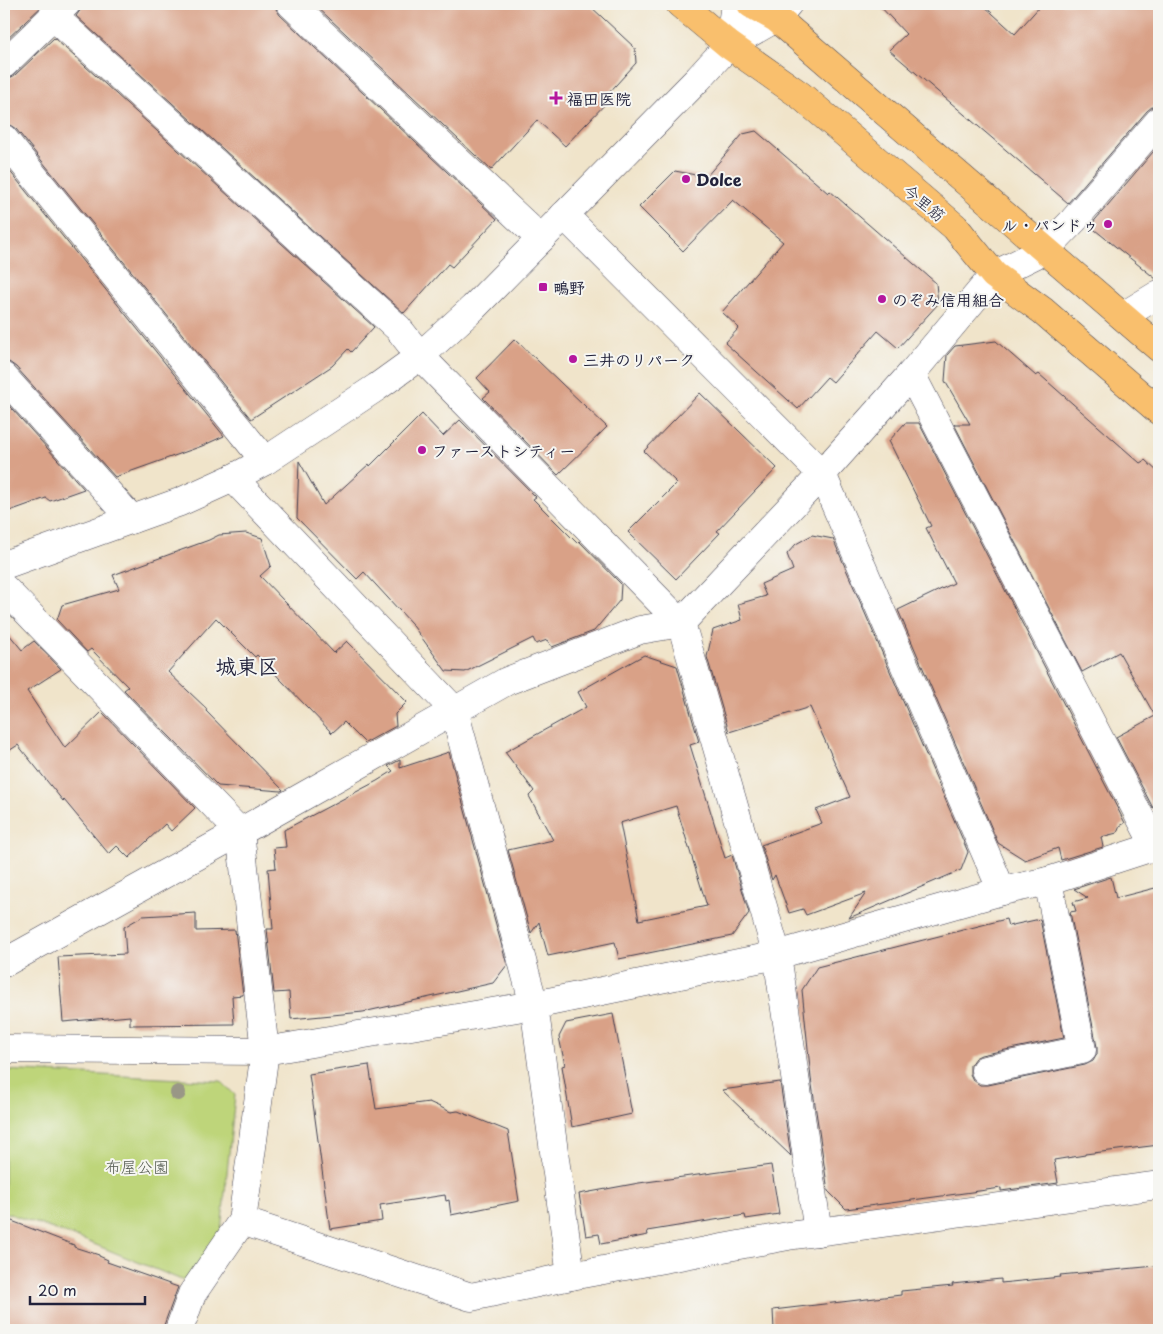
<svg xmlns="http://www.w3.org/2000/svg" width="1163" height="1334" font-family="'Playpen Sans','Klee One',sans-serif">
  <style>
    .green { fill: #bed57a; stroke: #707c5a }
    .building { fill: #d9a187; fill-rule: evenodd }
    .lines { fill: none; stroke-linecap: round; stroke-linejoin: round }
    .minor-casing { stroke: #413f50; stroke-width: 29 }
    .tertiary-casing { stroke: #413f50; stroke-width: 29 }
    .primary-casing { stroke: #413f50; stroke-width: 29 }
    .minor { stroke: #fff; stroke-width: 28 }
    .tertiary { stroke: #fff; stroke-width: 28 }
    .primary { stroke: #f9bf6d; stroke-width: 28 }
    .tree { fill: #999786 }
    .poi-dot { fill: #b5179e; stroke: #f6f6f2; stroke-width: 2 }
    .labels { text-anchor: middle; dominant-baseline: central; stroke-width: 4; stroke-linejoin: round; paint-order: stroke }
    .poi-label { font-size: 16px; font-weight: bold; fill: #22223b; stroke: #f6f6f2; text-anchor: start }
    .street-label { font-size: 16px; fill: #22223b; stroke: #f6f6f2 }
    .park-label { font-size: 16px; fill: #51584e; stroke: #f6f6f2 }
    .district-label { font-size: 21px; font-weight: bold; fill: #22223b; stroke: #f6f6f2 }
  </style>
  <rect width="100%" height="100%" fill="#f6f6f2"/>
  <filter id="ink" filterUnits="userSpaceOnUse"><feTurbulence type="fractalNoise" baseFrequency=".02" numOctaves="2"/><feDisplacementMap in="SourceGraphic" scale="10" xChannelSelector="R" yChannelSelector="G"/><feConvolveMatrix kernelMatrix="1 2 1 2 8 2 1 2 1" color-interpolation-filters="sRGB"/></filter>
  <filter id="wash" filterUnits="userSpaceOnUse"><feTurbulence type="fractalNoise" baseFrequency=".0096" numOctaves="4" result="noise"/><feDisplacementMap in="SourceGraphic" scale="20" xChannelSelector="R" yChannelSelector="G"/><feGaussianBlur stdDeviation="1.12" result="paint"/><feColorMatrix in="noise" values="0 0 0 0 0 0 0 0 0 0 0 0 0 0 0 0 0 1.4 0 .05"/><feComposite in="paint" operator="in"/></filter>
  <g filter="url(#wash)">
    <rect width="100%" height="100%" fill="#f0e4ca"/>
    <path class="green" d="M4,1070L221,1081L235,1095L221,1231L189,1283L79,1238L4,1212Z"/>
    <g id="blocks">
      <g class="building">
        <path d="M4,4H44L4,42Z"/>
        <path d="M81,4H276V9L280,15L497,219L452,267L448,264L404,313L76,16L81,9Z"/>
        <path d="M314,4H588L635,48L636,63L606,96L610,99L565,146L537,120L491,170Z"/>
        <path d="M878,4H982L1015,34L1042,4H1159V106H1153L1147,111L1068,203L889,50L906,34Z"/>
        <path d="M54,38L374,327L351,352L348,349L332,366L251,419L16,129L10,125L4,124V79H8L15,75Z"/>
        <path d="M756,131L828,193L830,191L936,283L938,304L898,348L878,331L833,382L827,377L798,409L725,343L739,328L722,312L783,242L733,200L683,251L639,207L675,171L706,177L743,134Z"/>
        <path d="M1159,145V278L1156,279L1090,226Z"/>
        <path d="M4,164L224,436L202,446L115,477L16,367L9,362H4Z"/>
        <path d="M515,339L607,427L558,475L483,398L490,392L477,378Z"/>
        <path d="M996,341L1036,376L1039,374L1140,463L1145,460L1159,473V804L1153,808L1116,737L1155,716L1119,652L1082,672L954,424H970L945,381L947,355L955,346Z"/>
        <path d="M700,393L777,468L717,531L720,533L676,579L628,532L677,483L644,451Z"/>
        <path d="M4,400L84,489L50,501L46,498L4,513Z"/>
        <path d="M422,414L443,436L460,420L536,497L533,499L577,543L579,541L621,584L620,600L594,631L552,647L547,640L536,644L533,638L465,672L446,671L411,623L364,572L357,579L297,518L299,461L324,505L369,464L370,466Z"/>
        <path d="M905,423H919L1125,823L1120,826L1117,833L1101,837L1103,847L1061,860L1058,848L1025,860L998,843L898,610L954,583L926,528L931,526L889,441Z"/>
        <path d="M246,533L262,538L271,566L260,576L334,653L347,641L407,702L395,714L396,726L365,743L344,722L332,733L257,655L255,657L216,618L168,672L207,709L206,711L283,790L281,791L218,786L124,690L128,687L91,649L87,652L57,620L62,605L119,589L113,575L209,540L219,535Z"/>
        <path d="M812,535L833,539L968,852L961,870L849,918L866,893L806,915L803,909L789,913L775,875L772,880L761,845L822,823L816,810L850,797L810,707L729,732L707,657L713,630L742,620L738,604L766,596L761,584L793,570L787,554L796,544Z"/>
        <path d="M4,628L22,650L34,641L61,669L27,691L65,748L102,712L195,808L171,831L165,824L129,858L117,846L109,854L64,800L63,801L18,745L4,754Z"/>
        <path d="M644,655L677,666L699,742L690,745L725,858L732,855L749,913L732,936L619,959L615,942L548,956L539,922L531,933L508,850L553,840L529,796L534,791L505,752L586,707L578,692ZM676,806L707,906L639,920L620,823Z"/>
        <path d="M449,752L507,965L493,983L363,1012L291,1019L289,992L274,993L267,929H273L268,869L276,868L274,848L286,847L284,830L377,781L393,771L388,766L400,760V768Z"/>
        <path d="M1111,877L1116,898L1159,887V1145L1085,1154V1155L1054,1160L1058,1183L1001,1191V1188L846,1209L828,1191L811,1078L802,990L817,967L1006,919L1008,926L1040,919L1064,1038L981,1055L975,1058L970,1065V1074L973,1080L980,1085H988L1085,1065L1093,1061L1097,1054V1047L1070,912L1076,911L1073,902L1088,898L1074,889Z"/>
        <path d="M196,913V931L235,930L243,995L232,996L234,1024L130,1025V1016L63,1022L58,957L126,954L124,927L143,916Z"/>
        <path d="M613,1014L632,1114L572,1127L562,1066L565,1065L559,1037L566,1023Z"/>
        <path d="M369,1065L376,1109L429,1102L451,1112L458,1111L508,1131L519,1201L451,1215L449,1200L446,1201L445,1195L380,1205L382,1221L330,1229L309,1074Z"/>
        <path d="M780,1082L791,1156L722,1090Z"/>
        <path d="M771,1165L779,1214L746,1219L745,1215L647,1231L648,1235L601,1244L599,1234L586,1236L579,1194L639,1183Z"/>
        <path d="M4,1218L74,1245V1247L99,1255V1256L108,1260L107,1262L178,1287L164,1325V1330H4Z"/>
        <path d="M1156,1266L1159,1295V1330H774L773,1310L901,1295V1291L953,1286L952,1284L1001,1279V1283L1061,1277L1060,1275Z"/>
      </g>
    </g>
  </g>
  <g filter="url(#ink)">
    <use href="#blocks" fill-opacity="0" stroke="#413f50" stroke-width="1"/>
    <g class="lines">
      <g class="minor-casing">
        <g id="minor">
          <path d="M291,4L541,239"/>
          <path d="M53,16L398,328L420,356L681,623L777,955L818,1232"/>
          <path d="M4,64L66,4"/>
          <path d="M4,139L265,461"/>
          <path d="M564,215L822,474L1002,891"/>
          <path d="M1123,316L1159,294"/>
          <path d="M911,374L1155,846"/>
          <path d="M4,377L132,519"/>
          <path d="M233,478L454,710L534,1005L571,1276"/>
          <path d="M4,588L240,832L265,1051L242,1221L192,1294L179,1330"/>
          <path d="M4,963L240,832L507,681L640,630L681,623L822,474L911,374L994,275L1045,250L1073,221L1159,121"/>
          <path d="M4,1049L265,1051L534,1005L777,955L1002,891L1048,881L1159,845"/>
          <path d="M985,1070L1082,1050L1048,881"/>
          <path d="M242,1221L471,1297L571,1276L788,1236L1159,1185"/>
        </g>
      </g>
      <g class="tertiary-casing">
        <g id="tertiary">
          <path d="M729,45L735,4"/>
          <path d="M4,565L180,502L233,478L265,461L377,387L420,356L473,308L698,79L729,45L776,18L788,4"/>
        </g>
      </g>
      <g class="primary-casing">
        <g id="primary">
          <path d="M680,4L729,45L800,95L955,227L994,275L1043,311L1159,411"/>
          <path d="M751,4L776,18L1159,348"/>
        </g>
      </g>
      <use href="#minor" class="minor"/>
      <use href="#tertiary" class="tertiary"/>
      <use href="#primary" class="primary"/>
    </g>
    <circle class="tree" cx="178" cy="1093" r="8"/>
  </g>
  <g class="poi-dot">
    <path d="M553.5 90.5h5v5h5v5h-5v5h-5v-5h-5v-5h5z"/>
    <circle cx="686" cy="179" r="5"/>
    <circle cx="1108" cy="224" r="5"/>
    <rect x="538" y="282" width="10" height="10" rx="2.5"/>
    <circle cx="882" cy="299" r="5"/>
    <circle cx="573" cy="359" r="5"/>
    <circle cx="422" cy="450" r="5"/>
  </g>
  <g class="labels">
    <g class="poi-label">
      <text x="567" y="98">福田医院</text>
      <text x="696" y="179">Dolce</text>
      <text x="1098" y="224" text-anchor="end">ル・パンドゥ</text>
      <text x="553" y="287">鴫野</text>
      <text x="892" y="299">のぞみ信用組合</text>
      <text x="583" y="359">三井のリパーク</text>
      <text x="432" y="450">ファーストシティー</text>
    </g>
    <g class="street-label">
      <text transform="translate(925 202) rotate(40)">今里筋</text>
    </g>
    <g class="park-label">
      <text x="137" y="1166">布屋公園</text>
    </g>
    <g class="district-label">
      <text x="247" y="665">城東区</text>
    </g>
  </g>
  <rect width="1163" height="1334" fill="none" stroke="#f6f6f2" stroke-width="20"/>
  <path d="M30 1296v8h115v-8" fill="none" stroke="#22223b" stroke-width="2.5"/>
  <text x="38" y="1296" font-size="15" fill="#22223b" stroke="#f6f6f2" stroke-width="4" paint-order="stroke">20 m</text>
</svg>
